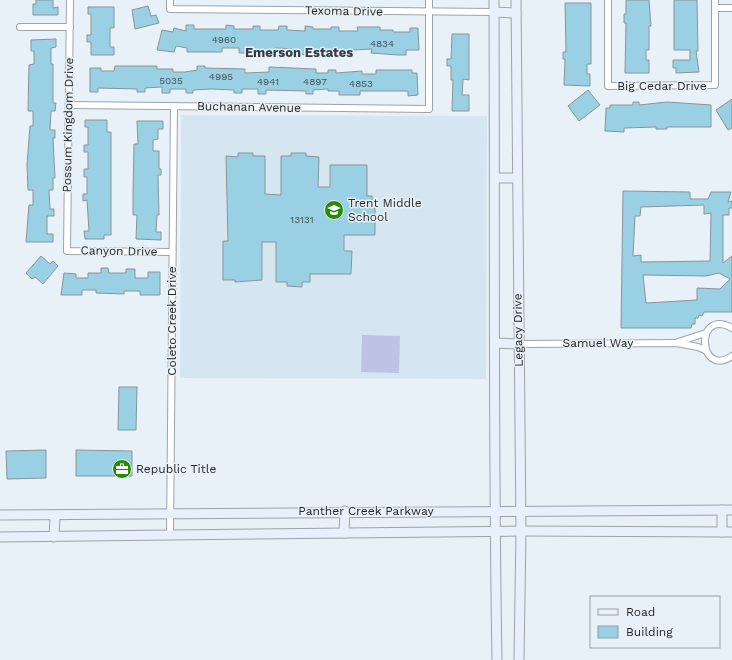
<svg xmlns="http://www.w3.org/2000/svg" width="732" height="660" font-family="'Work Sans',sans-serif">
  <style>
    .built { fill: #d6e6f1 }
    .green { fill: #bec2e4 }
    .building { fill: #99d0e3; stroke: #8a9498; fill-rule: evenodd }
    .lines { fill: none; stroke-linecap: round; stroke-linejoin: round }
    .street-casing { stroke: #9ca4aa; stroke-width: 8 }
    .secondary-casing { stroke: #9ca4aa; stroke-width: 11 }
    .street { stroke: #fff; stroke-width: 6 }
    .secondary { stroke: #e8f0fb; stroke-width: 9 }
    .labels { text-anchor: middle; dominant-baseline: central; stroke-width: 3; stroke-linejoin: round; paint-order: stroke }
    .number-label { font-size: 10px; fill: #405057 }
    .street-label { font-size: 12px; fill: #232628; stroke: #e8f1f7 }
    .poi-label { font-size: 12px; fill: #232628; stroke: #e8f1f7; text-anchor: start }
    .neighbourhood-label { font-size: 13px; font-weight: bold; fill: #353b40; stroke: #e8f1f7 }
  </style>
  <rect width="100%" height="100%" fill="#e8f1f7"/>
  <path class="built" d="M181,115L487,116L486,379L180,378Z"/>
  <path class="green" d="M362,335L400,336L399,373L361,372Z"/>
  <g class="building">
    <path d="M36,0H53V8L58,7V15H33V4H36Z"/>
    <path d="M626,0H649L651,26H649V50H646V60H649V73H625L626,23H624V14H626Z"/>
    <path d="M674,0H697L698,51H696L699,72L676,73V68H673V60H690V50H674Z"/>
    <path d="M565,3H591V64H587V74H590V86L564,85L565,59H563V52H566Z"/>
    <path d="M148,6L151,16L156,15L159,23L135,29L132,10Z"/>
    <path d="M88,7H114V28H110V47H114V55H91V42H87V35H91V14H88Z"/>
    <path d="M186,25H194V29H226V25L234,26V29H253V26H260V30H278L279,26H287V30L305,31V26L313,27V29H331V27H339V31H358L357,27H380V30H393V32H410V28H418L419,50H406V55H398L371,53L372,49L353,50V54L313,53V55L292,54V49L275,48V51H260V53H239V48H222V52H187V48L176,46L174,52L157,50L162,30L173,32L174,28L186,31Z"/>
    <path d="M452,34H469V80L463,79L462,95H469V111H452L453,80H451V66H447V59H451Z"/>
    <path d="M56,39V47L51,48V64H53V103H56L55,111H51L50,130H55V138H53L55,178H53V190H49L50,209H54V216H47V234H53V242H26L29,205H33V190H28L27,164L30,126H33V111H28L29,65L34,64V51H31V40Z"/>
    <path d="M115,66H157V69H173V72H185L197,70V66H205V68L245,69V73L269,72V67L316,69V73H328V70H336V73L362,71V74H376V70H412V73H417L418,95L408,96V91H360V95H339V91H328V89L313,90V94H306V91L266,90V94H258V89H242V93H234V90L211,89L193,90V93H186V89H170V93H162V87L145,88V92H137V89L98,88V92H90V68H101V71H114Z"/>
    <path d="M588,90L600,105L579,121L568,106Z"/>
    <path d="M732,99V128L728,130L716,110Z"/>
    <path d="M633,102H639V105L667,102L711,105V127H667V129H656V127L624,128V132L605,131L606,108H610V105H633Z"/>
    <path d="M85,120H107V132H111V235H104V239H85L84,231H89L87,200L83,201V194H87V177H84V169H88V152H84V145H88V127H85Z"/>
    <path d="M137,121H163V129H158V139L153,140V151H159V169H161V175H158L159,215H157L156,232H161V240L136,239L137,215H133V194L134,144H138Z"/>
    <path d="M238,153H253V156H265V194L281,195V156H291V153H306V156L319,157L318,187H330V165H367V196H372V202L375,203V235H344V251H352L351,274H310V282H302V287L287,286V282H276V242H262V280L235,282V280H223V241H228L226,156L238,157Z"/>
    <path d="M623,191L690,192V199H708L711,192H731L728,202L732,201V208H729V215H723V263L732,256V312H704L702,316L699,315L698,318H695V324H692L691,328H621ZM704,205V214L711,213L710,261L641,262V255L633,256L635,216H640L641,207ZM719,273L730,279L720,289L697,288V300L646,303L643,275L706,276Z"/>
    <path d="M41,256L50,264L53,261L58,266L43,284L35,277L32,279L26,273Z"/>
    <path d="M101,268H108L109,273H126V269H135V278H148V272H160V295H140V291H124V294L96,293V290H82V295H61L64,273L76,274V278H88V273H101Z"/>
    <path d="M119,387H137L136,430H118Z"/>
    <path d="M46,450V478L7,479L6,451Z"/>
    <path d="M76,450L132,451V476H76Z"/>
  </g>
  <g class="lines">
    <g class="street-casing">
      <g id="street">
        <path d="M70,0L67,251L172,252"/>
        <path d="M170,0V9L494,12"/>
        <path d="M608,0V86L715,85V0"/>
        <path d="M715,8H732"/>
        <path d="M20,27H70"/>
        <path d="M69,105L429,109V0"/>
        <path d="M732,328C694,307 698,379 732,356"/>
        <path d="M678,342L706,333"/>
        <path d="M519,344L677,343L698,347L705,350"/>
        <path d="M170,535L174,106"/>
      </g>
    </g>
    <g class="secondary-casing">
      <g id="secondary">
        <path d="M494,0C495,220 493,440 497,660"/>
        <path d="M516,0L521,531L519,660"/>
        <path d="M494,12L516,13"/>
        <path d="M496,178H517"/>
        <path d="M495,343L519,344"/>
        <path d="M722,510V532"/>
        <path d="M0,515L732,510"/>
        <path d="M344,533L345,511"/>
        <path d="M0,537L521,531L732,532"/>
        <path d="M54,537L55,516"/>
      </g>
    </g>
    <use href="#street" class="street"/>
    <use href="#secondary" class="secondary"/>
  </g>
  <defs>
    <g id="school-disc" transform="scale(1)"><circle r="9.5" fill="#258c05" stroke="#e8f1f7"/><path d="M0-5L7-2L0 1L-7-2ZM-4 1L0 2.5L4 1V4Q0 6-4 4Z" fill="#fff"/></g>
    <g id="office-disc" transform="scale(1)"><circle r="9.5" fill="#258c05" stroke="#e8f1f7"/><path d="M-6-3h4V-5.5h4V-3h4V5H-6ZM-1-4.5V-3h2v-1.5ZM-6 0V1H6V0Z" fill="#fff"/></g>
  </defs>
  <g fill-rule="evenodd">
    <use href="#school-disc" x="334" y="210"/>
    <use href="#office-disc" x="122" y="469"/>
  </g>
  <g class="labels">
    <g class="number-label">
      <text x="224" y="39">4960</text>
      <text x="382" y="43">4834</text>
      <text x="221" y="76">4995</text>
      <text x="171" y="80">5035</text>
      <text x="268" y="81">4941</text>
      <text x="315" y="81">4897</text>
      <text x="361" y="83">4853</text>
      <text x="302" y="219">13131</text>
    </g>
    <g class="street-label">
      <text transform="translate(344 11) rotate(1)">Texoma Drive</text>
      <text x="662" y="86">Big Cedar Drive</text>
      <text transform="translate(249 107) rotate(1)">Buchanan Avenue</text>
      <text transform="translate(68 125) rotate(-89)">Possum Kingdom Drive</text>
      <text transform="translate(119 251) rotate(1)">Canyon Drive</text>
      <text transform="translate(172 321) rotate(-90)">Coleto Creek Drive</text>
      <text transform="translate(518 330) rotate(-91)">Legacy Drive</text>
      <text x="598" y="343">Samuel Way</text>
      <text x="366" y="511">Panther Creek Parkway</text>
    </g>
    <g class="poi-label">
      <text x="348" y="203">Trent Middle<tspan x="348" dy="14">School</tspan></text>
      <text x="136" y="469">Republic Title</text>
    </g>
    <g class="neighbourhood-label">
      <text x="299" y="52">Emerson Estates</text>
    </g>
  </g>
  <rect x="590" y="596" width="130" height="52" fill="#e8f1f7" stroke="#99a0a4"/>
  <rect x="598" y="609" width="20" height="6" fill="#e8f0fb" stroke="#99a0a4"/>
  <text x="626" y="616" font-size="12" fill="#232628">Road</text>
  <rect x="598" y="626" width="20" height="12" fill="#99d0e3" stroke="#99a0a4"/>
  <text x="626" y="636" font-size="12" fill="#232628">Building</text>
</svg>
